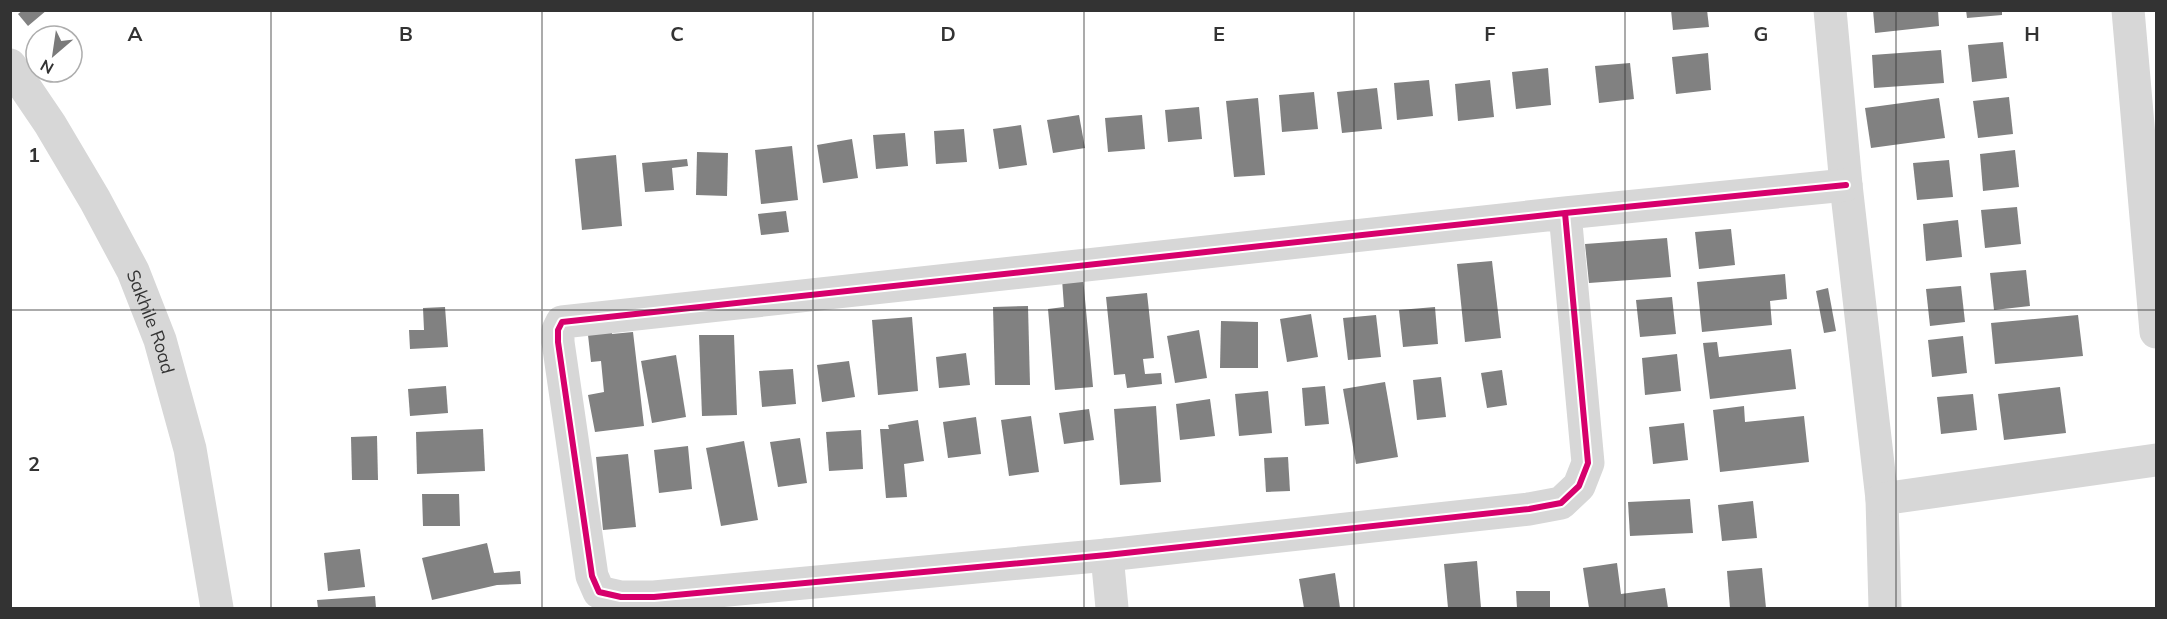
<svg xmlns="http://www.w3.org/2000/svg" width="2167" height="619" font-family="Mulish,sans-serif">
  <style>
    .building { fill: #818181 }
    .lines { fill: none; stroke-linecap: round; stroke-linejoin: round }
    .street { stroke: #d7d7d7; stroke-width: 33 }
    .cycleway-casing { stroke: #fff; stroke-width: 10 }
    .cycleway { stroke: #d6006c; stroke-width: 6 }
    .grid { fill: none; stroke: #333; stroke-width: 1.5; stroke-opacity: 0.55 }
    .labels { text-anchor: middle; dominant-baseline: central; stroke-width: 6; stroke-linejoin: round; paint-order: stroke }
    .street-label { font-size: 18px; fill: #333; stroke: #fff }
    .grid-label { font-size: 20px; text-anchor: middle; font-weight: bold; fill: #333; stroke: #fff; stroke-width: 6; stroke-linejoin: round; paint-order: stroke }
  </style>
  <rect width="100%" height="100%" fill="#fff"/>
  <g class="building">
    <path d="M23,10H47L28,26L18,14Z"/>
    <path d="M1671,10H1707L1709,27L1673,30Z"/>
    <path d="M1873,10H1938L1939,26L1875,33Z"/>
    <path d="M1966,10H2002V15L1967,18Z"/>
    <path d="M2003,42L2007,78L1972,82L1968,45Z"/>
    <path d="M1941,50L1944,83L1874,88L1872,55Z"/>
    <path d="M1708,53L1711,90L1676,94L1672,57Z"/>
    <path d="M1630,63L1634,99L1599,103L1595,66Z"/>
    <path d="M1548,68L1551,105L1516,109L1512,72Z"/>
    <path d="M1429,80L1433,116L1397,120L1394,83Z"/>
    <path d="M1490,80L1494,117L1458,121L1455,84Z"/>
    <path d="M1377,88L1382,129L1342,133L1337,92Z"/>
    <path d="M1314,92L1318,129L1282,132L1279,95Z"/>
    <path d="M2009,97L2013,134L1978,138L1973,101Z"/>
    <path d="M1258,98L1265,175L1234,177L1226,101Z"/>
    <path d="M1939,98L1945,138L1871,148L1865,108Z"/>
    <path d="M1199,107L1202,139L1168,142L1165,110Z"/>
    <path d="M1079,115L1085,148L1053,153L1047,120Z"/>
    <path d="M1142,115L1145,149L1108,152L1105,118Z"/>
    <path d="M1021,125L1027,165L999,169L993,129Z"/>
    <path d="M964,129L967,162L936,164L934,131Z"/>
    <path d="M905,133L908,166L876,169L873,135Z"/>
    <path d="M852,139L858,178L823,183L817,145Z"/>
    <path d="M792,146L798,200L761,204L755,150Z"/>
    <path d="M2015,150L2019,187L1983,191L1980,154Z"/>
    <path d="M697,152L728,153L727,196L696,195Z"/>
    <path d="M616,155L622,226L582,230L575,159Z"/>
    <path d="M687,159L688,166L672,168L674,190L645,192L642,163Z"/>
    <path d="M1949,160L1953,197L1917,200L1913,163Z"/>
    <path d="M2017,207L2021,244L1985,248L1981,210Z"/>
    <path d="M786,211L789,232L761,235L758,214Z"/>
    <path d="M1958,220L1962,257L1926,261L1923,224Z"/>
    <path d="M1731,229L1735,265L1699,269L1695,232Z"/>
    <path d="M1667,238L1671,277L1589,283L1585,244Z"/>
    <path d="M1492,261L1501,338L1465,342L1457,264Z"/>
    <path d="M2026,270L2030,306L1994,310L1990,273Z"/>
    <path d="M1785,274L1787,299L1770,301L1772,325L1702,332L1697,282Z"/>
    <path d="M1083,277L1093,387L1055,390L1048,309L1064,307L1062,279Z"/>
    <path d="M1961,286L1965,322L1930,326L1926,289Z"/>
    <path d="M1828,288L1836,331L1824,333L1816,291Z"/>
    <path d="M1147,293L1154,358L1143,359L1145,374L1161,373L1162,384L1127,388L1125,374L1114,375L1106,297Z"/>
    <path d="M1672,297L1676,334L1640,337L1636,300Z"/>
    <path d="M1028,306L1030,385H995L993,307Z"/>
    <path d="M445,307L448,347L410,349L409,330H424L423,308Z"/>
    <path d="M1435,307L1438,344L1403,347L1399,310Z"/>
    <path d="M1311,314L1318,357L1287,362L1280,319Z"/>
    <path d="M1376,315L1381,357L1348,360L1343,318Z"/>
    <path d="M2078,315L2083,356L1995,364L1991,323Z"/>
    <path d="M912,317L918,391L878,395L872,320Z"/>
    <path d="M1221,321L1258,322V368H1220Z"/>
    <path d="M1199,330L1207,378L1175,383L1167,336Z"/>
    <path d="M612,332V334L633,332L644,426L595,432L588,395L604,392L601,361L591,362L588,335Z"/>
    <path d="M699,335H734L737,415L702,416Z"/>
    <path d="M1963,336L1967,373L1932,377L1928,340Z"/>
    <path d="M1717,342L1719,357L1791,349L1796,389L1710,399L1703,343Z"/>
    <path d="M966,353L970,385L939,388L936,357Z"/>
    <path d="M1677,354L1681,391L1645,395L1642,358Z"/>
    <path d="M676,355L686,417L652,423L641,361Z"/>
    <path d="M849,361L855,397L822,402L817,365Z"/>
    <path d="M793,369L796,404L762,407L759,371Z"/>
    <path d="M1502,370L1507,405L1487,408L1481,373Z"/>
    <path d="M1441,377L1446,417L1417,420L1413,380Z"/>
    <path d="M1385,382L1398,457L1356,464L1343,389Z"/>
    <path d="M446,386L448,413L410,416L408,389Z"/>
    <path d="M1325,386L1329,424L1305,426L1302,388Z"/>
    <path d="M2060,387L2066,433L2004,440L1998,394Z"/>
    <path d="M1268,391L1272,433L1239,436L1235,394Z"/>
    <path d="M1973,394L1977,430L1941,434L1937,397Z"/>
    <path d="M1210,399L1215,436L1180,440L1176,404Z"/>
    <path d="M1156,406L1161,482L1120,485L1114,409Z"/>
    <path d="M1744,406L1745,422L1804,416L1809,462L1720,472L1713,410Z"/>
    <path d="M1089,409L1094,440L1064,444L1059,413Z"/>
    <path d="M1031,416L1039,472L1009,476L1001,420Z"/>
    <path d="M976,417L981,454L948,458L943,422Z"/>
    <path d="M918,420L924,461L904,464L907,497L886,498L880,429H889L888,425Z"/>
    <path d="M1684,423L1688,460L1653,464L1649,427Z"/>
    <path d="M483,429L485,471L417,474L416,432Z"/>
    <path d="M861,430L863,469L829,471L826,432Z"/>
    <path d="M377,436L378,480H352L351,437Z"/>
    <path d="M800,438L807,483L778,487L770,442Z"/>
    <path d="M744,441L758,520L721,526L706,448Z"/>
    <path d="M688,446L692,489L659,493L654,450Z"/>
    <path d="M628,454L636,527L603,530L596,457Z"/>
    <path d="M1288,457L1290,491L1266,492L1264,458Z"/>
    <path d="M422,494H459L460,526H423Z"/>
    <path d="M1690,499L1693,533L1630,536L1628,502Z"/>
    <path d="M1753,501L1757,538L1722,541L1718,505Z"/>
    <path d="M487,543L494,573L520,571L521,584L497,585L432,600L422,558Z"/>
    <path d="M360,549L365,587L328,591L324,553Z"/>
    <path d="M1477,561L1481,608H1448L1444,564Z"/>
    <path d="M1617,563L1621,594L1665,588L1668,608H1589L1583,568Z"/>
    <path d="M1762,568L1766,608H1730L1727,571Z"/>
    <path d="M1335,573L1340,608H1304L1299,579Z"/>
    <path d="M1516,591H1550V608H1517Z"/>
    <path d="M375,596L376,608H318L317,600Z"/>
  </g>
  <g class="lines">
    <g class="street">
      <path d="M1830,10L1846,185L1882,499L1885,608"/>
      <path d="M2128,10L2156,332"/>
      <path id="s1" d="M10,65L50,124L95,200L133,271L160,340L190,449L217,608"/>
      <path d="M1565,213L1588,463L1579,486L1561,503L1529,509L1107,555L654,597H621L599,592L592,576L558,342V330L562,322L1565,213L1846,185"/>
      <path d="M1882,499L2156,460"/>
      <path d="M1107,555L1112,608"/>
    </g>
    <g class="cycleway-casing">
      <path id="cycleway" d="M1565,213L1588,463L1579,486L1561,503L1529,509L1107,555L654,597H621L599,592L592,576L558,342V330L562,322L1565,213L1846,185"/>
    </g>
    <use href="#cycleway" class="cycleway"/>
  </g>
  <path class="grid" d="M271,10V608M542,10V608M813,10V608M1084,10V608M1354,10V608M1625,10V608M1896,10V608M10,310H2156"/>
  <g class="labels">
    <g class="street-label">
      <text stroke="none"><textPath href="#s1" startOffset="294">Sakhile Road</textPath></text>
    </g>
  </g>
  <g class="grid-label">
    <text x="135" y="41">A</text>
    <text x="406" y="41">B</text>
    <text x="677" y="41">C</text>
    <text x="948" y="41">D</text>
    <text x="1219" y="41">E</text>
    <text x="1490" y="41">F</text>
    <text x="1761" y="41">G</text>
    <text x="2032" y="41">H</text>
    <text x="34" y="162">1</text>
    <text x="34" y="471">2</text>
  </g>
  <rect width="2167" height="619" fill="none" stroke="#333333" stroke-width="24"/>
  <g transform="translate(54 54) rotate(209)"><circle r="28" fill="#ffffff" stroke="#adadad" stroke-width="1.5"/>
  <path d="M0-4.5L10 22L0 15L-10 22Z" fill="#7a7a7a"/>
  <text y="-9" font-size="16" font-weight="bold" text-anchor="middle" fill="#333333">N</text>
  </g>
</svg>
